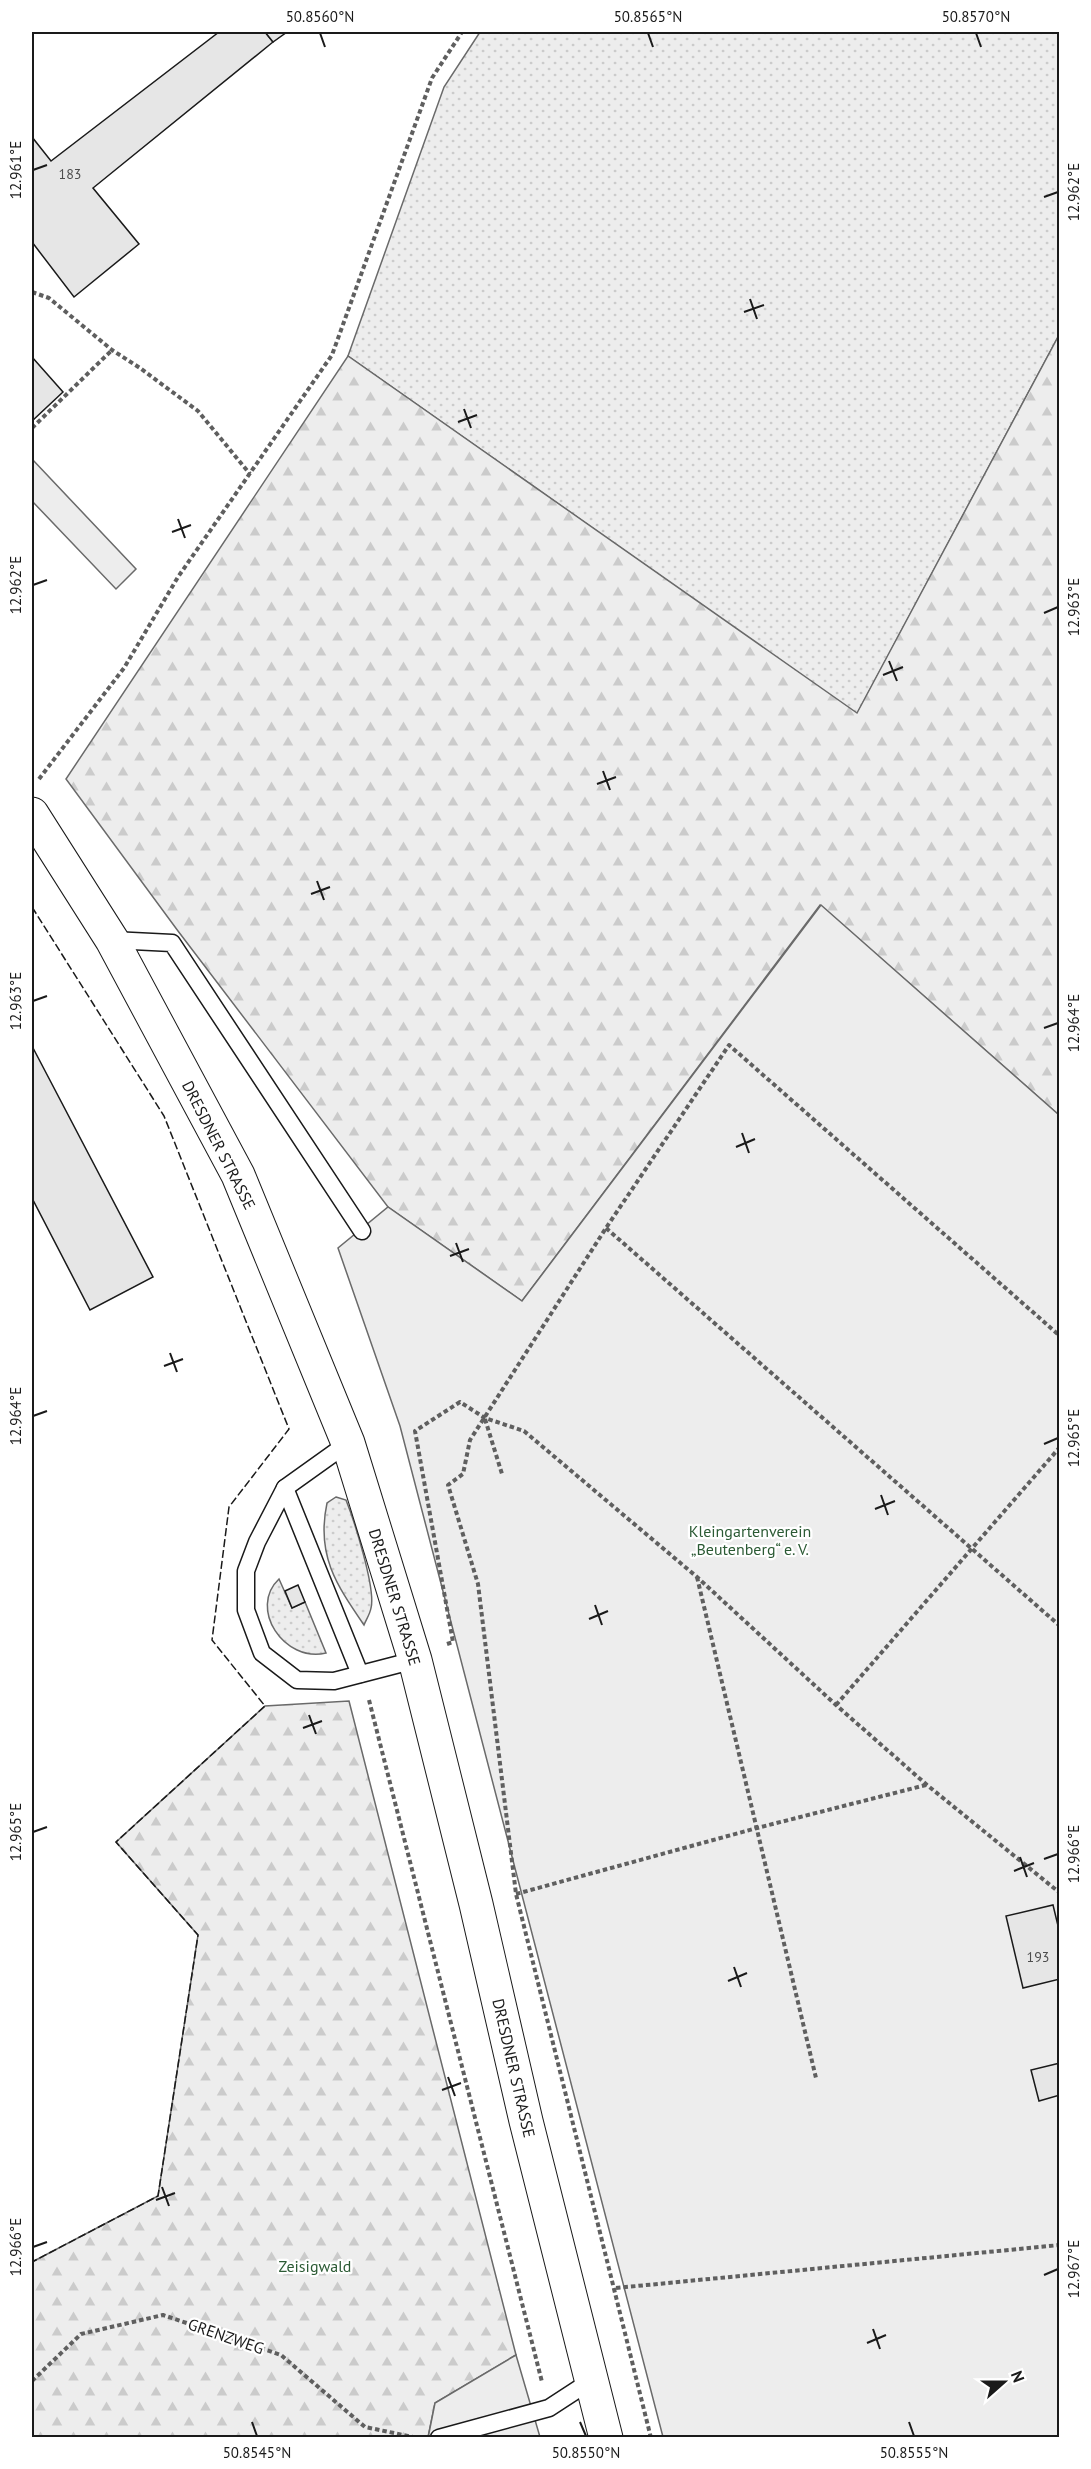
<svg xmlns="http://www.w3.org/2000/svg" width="1091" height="2469" font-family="'PT Sans',sans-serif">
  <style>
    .grass { fill: url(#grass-dots); stroke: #6a6a6a; stroke-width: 1.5 }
    .forest { fill: url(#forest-firs); stroke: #6a6a6a; stroke-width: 1.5 }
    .built { fill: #ededed; stroke: #6a6a6a; stroke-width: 1.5 }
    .building { fill: #e6e6e6; stroke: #1a1a1a; stroke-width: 1.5 }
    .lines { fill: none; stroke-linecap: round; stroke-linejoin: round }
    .service-casing { stroke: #1a1a1a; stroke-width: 19 }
    .primary-casing { stroke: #1a1a1a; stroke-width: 35 }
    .path { stroke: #5f5f5f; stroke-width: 4; stroke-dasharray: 4.5 3; stroke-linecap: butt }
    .service { stroke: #fff; stroke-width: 16 }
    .primary { stroke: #fff; stroke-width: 33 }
    .fence { stroke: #1a1a1a; stroke-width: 1.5; stroke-dasharray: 8 3; stroke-linecap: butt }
    .ticks { fill: none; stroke: #1a1a1a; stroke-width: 2 }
    .labels { text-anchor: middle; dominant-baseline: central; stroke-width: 4.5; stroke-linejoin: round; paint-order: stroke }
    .number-label { font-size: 14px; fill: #4d4d4d }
    .street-label { font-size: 16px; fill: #1a1a1a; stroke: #fff }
    .park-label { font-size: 16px; fill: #2b5a34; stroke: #fff }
    .neatline { fill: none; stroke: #1a1a1a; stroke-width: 2 }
    .ticks-label { font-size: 15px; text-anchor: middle; fill: #1a1a1a }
  </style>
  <defs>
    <pattern id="grass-dots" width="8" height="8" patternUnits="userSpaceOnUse" patternTransform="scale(1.5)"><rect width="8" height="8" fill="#ededed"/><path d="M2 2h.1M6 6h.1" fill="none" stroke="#cbcbcb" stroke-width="1.8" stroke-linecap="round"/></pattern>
    <pattern id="forest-firs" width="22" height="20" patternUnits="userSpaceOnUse" patternTransform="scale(1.5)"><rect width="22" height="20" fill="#ededed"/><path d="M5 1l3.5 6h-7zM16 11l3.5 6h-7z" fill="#cbcbcb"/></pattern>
  </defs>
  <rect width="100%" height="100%" fill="#fff"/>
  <g class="grass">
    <path d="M480,32H1059V335L857,714L348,356L444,87Z"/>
    <path d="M336,1497L346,1500C354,1520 376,1589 371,1608C370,1614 366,1620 364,1625C336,1584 316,1555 327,1503Z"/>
    <path d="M279,1579L292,1608L305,1602L326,1653C284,1663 248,1608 279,1579Z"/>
  </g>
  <g class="forest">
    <path d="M1059,335V1115L820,905L522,1301L388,1207L178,931L66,779L348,356L857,713Z"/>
    <path d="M349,1701L516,2355L435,2403L428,2437L32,2438V2262L158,2196L198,1935L116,1842L265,1706Z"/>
  </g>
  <g class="built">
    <path d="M32,459L136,569L116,589L32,501Z"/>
    <path d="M821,905L1059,1115V2437H663L400,1426L338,1248L388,1207L522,1301Z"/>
    <path d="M516,2355L540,2437L428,2438L435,2403Z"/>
  </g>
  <g class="building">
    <path d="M219,32H265L273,42L93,188L139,244L74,297L32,242V137L51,161Z"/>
    <path d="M265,32H287L273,42Z"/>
    <path d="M32,357L63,392L32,421Z"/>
    <path d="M32,1046L153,1277L90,1310L32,1198Z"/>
    <path d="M298,1585L305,1602L292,1608L285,1591Z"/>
    <path d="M1053,1905L1060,1934V1979L1023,1988L1006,1916Z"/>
    <path d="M1060,2063V2095L1039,2101L1031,2070Z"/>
  </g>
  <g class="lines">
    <g class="service-casing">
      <g id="service">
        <path d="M112,940L172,943L362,1231"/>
        <path d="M348,1443L285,1488L257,1542L246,1571V1610L262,1653L297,1680L334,1681L415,1660"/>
        <path d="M285,1488L360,1674"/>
        <path d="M439,2438L549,2408L592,2380"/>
      </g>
    </g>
    <g class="primary-casing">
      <path id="primary" d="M32,814L112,940L238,1175L348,1443L415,1660L476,1904L526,2121L606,2438"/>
    </g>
    <g class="path">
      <path d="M32,292L49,298L112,350L140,368L198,411L250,474"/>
      <path d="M32,428L112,350"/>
      <path d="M39,779L124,668L178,577L332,355L432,78L462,32"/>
      <path d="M606,1228L1060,1626"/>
      <path d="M485,1419L502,1474"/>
      <path d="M697,1577L816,2078"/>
      <path d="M447,1644L453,1642L415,1431L460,1402L485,1418L524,1431L697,1577L836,1705L927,1785L1060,1893"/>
      <path d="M369,1700L542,2382"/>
      <path d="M836,1705L1060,1447"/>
      <path d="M516,1894L757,1828L926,1785"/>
      <path d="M616,2288L1060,2245"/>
      <path d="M32,2381L81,2334L163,2315L281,2355L365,2427L413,2437"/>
      <path d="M651,2438L516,1894L478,1584L448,1485L463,1474L470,1440L606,1228L729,1045L1060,1336"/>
    </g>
    <use href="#service" class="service"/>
    <use href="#primary" class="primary"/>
    <path class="fence" d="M32,907L164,1116L289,1429L229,1507L212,1640L265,1706L116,1842L198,1935L158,2196L32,2262"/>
  </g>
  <path class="ticks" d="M320,33L325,47M648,33L653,47M976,33L981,47M33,170L47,165M1044,197L1058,192M750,299L757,319M744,312L764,305M464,409L471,428M458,422L477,415M178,519L185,538M172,532L191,525M33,585L47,580M1044,613L1058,607M889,661L897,681M883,675L903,667M603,771L610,790M597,784L616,777M317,881L324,900M311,894L330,887M33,1001L47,996M1044,1028L1058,1023M742,1133L749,1153M736,1147L755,1139M456,1243L463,1262M450,1256L469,1249M170,1353L177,1372M164,1366L183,1359M33,1416L47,1411M1044,1444L1058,1438M881,1495L888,1515M875,1509L895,1501M595,1605L602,1625M589,1619L608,1611M309,1715L316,1734M303,1728L322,1721M33,1832L47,1827M1020,1857L1027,1877M1044,1859L1058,1854M1014,1871L1034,1863M734,1967L741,1987M728,1981L747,1973M448,2077L455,2096M442,2090L461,2083M162,2187L169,2206M156,2200L175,2193M33,2247L47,2242M1044,2275L1058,2269M873,2329L880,2349M867,2343L886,2335M252,2422L257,2436M580,2422L586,2436M909,2422L914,2436"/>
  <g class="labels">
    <g class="number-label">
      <text x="70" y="174">183</text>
      <text x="1038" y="1957">193</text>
    </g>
    <g class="street-label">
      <text transform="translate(219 1145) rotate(63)">DRESDNER STRASSE</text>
      <text transform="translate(395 1597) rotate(73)">DRESDNER STRASSE</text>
      <text transform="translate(514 2068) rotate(77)">DRESDNER STRASSE</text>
      <text transform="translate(226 2336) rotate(19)">GRENZWEG</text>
    </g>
    <g class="park-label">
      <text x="750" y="1531">Kleingartenverein<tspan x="750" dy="18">„Beutenberg“ e. V.</tspan></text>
      <text x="315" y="2266">Zeisigwald</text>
    </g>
  </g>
  <rect width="1091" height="2469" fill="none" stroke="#ffffff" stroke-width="66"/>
  <g transform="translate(1004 2382) rotate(69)" stroke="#ffffff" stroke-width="4.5" paint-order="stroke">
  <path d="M0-4.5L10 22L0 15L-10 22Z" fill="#1a1a1a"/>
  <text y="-9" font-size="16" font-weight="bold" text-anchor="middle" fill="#1a1a1a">N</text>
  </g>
  <rect x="33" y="33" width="1025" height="2403" class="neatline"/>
  <g class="ticks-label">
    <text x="320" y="22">50.8560°N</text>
    <text x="648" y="22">50.8565°N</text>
    <text x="976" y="22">50.8570°N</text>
    <text transform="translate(16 170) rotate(-90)" y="5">12.961°E</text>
    <text transform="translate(1074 192) rotate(-90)" y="5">12.962°E</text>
    <text transform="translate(16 585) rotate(-90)" y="5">12.962°E</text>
    <text transform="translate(1074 607) rotate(-90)" y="5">12.963°E</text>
    <text transform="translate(16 1001) rotate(-90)" y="5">12.963°E</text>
    <text transform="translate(1074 1023) rotate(-90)" y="5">12.964°E</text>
    <text transform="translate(16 1416) rotate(-90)" y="5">12.964°E</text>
    <text transform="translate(1074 1438) rotate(-90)" y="5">12.965°E</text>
    <text transform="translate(16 1832) rotate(-90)" y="5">12.965°E</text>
    <text transform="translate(1074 1854) rotate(-90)" y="5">12.966°E</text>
    <text transform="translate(16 2247) rotate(-90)" y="5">12.966°E</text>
    <text transform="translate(1074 2269) rotate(-90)" y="5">12.967°E</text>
    <text x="257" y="2458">50.8545°N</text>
    <text x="586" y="2458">50.8550°N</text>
    <text x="914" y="2458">50.8555°N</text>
  </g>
</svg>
